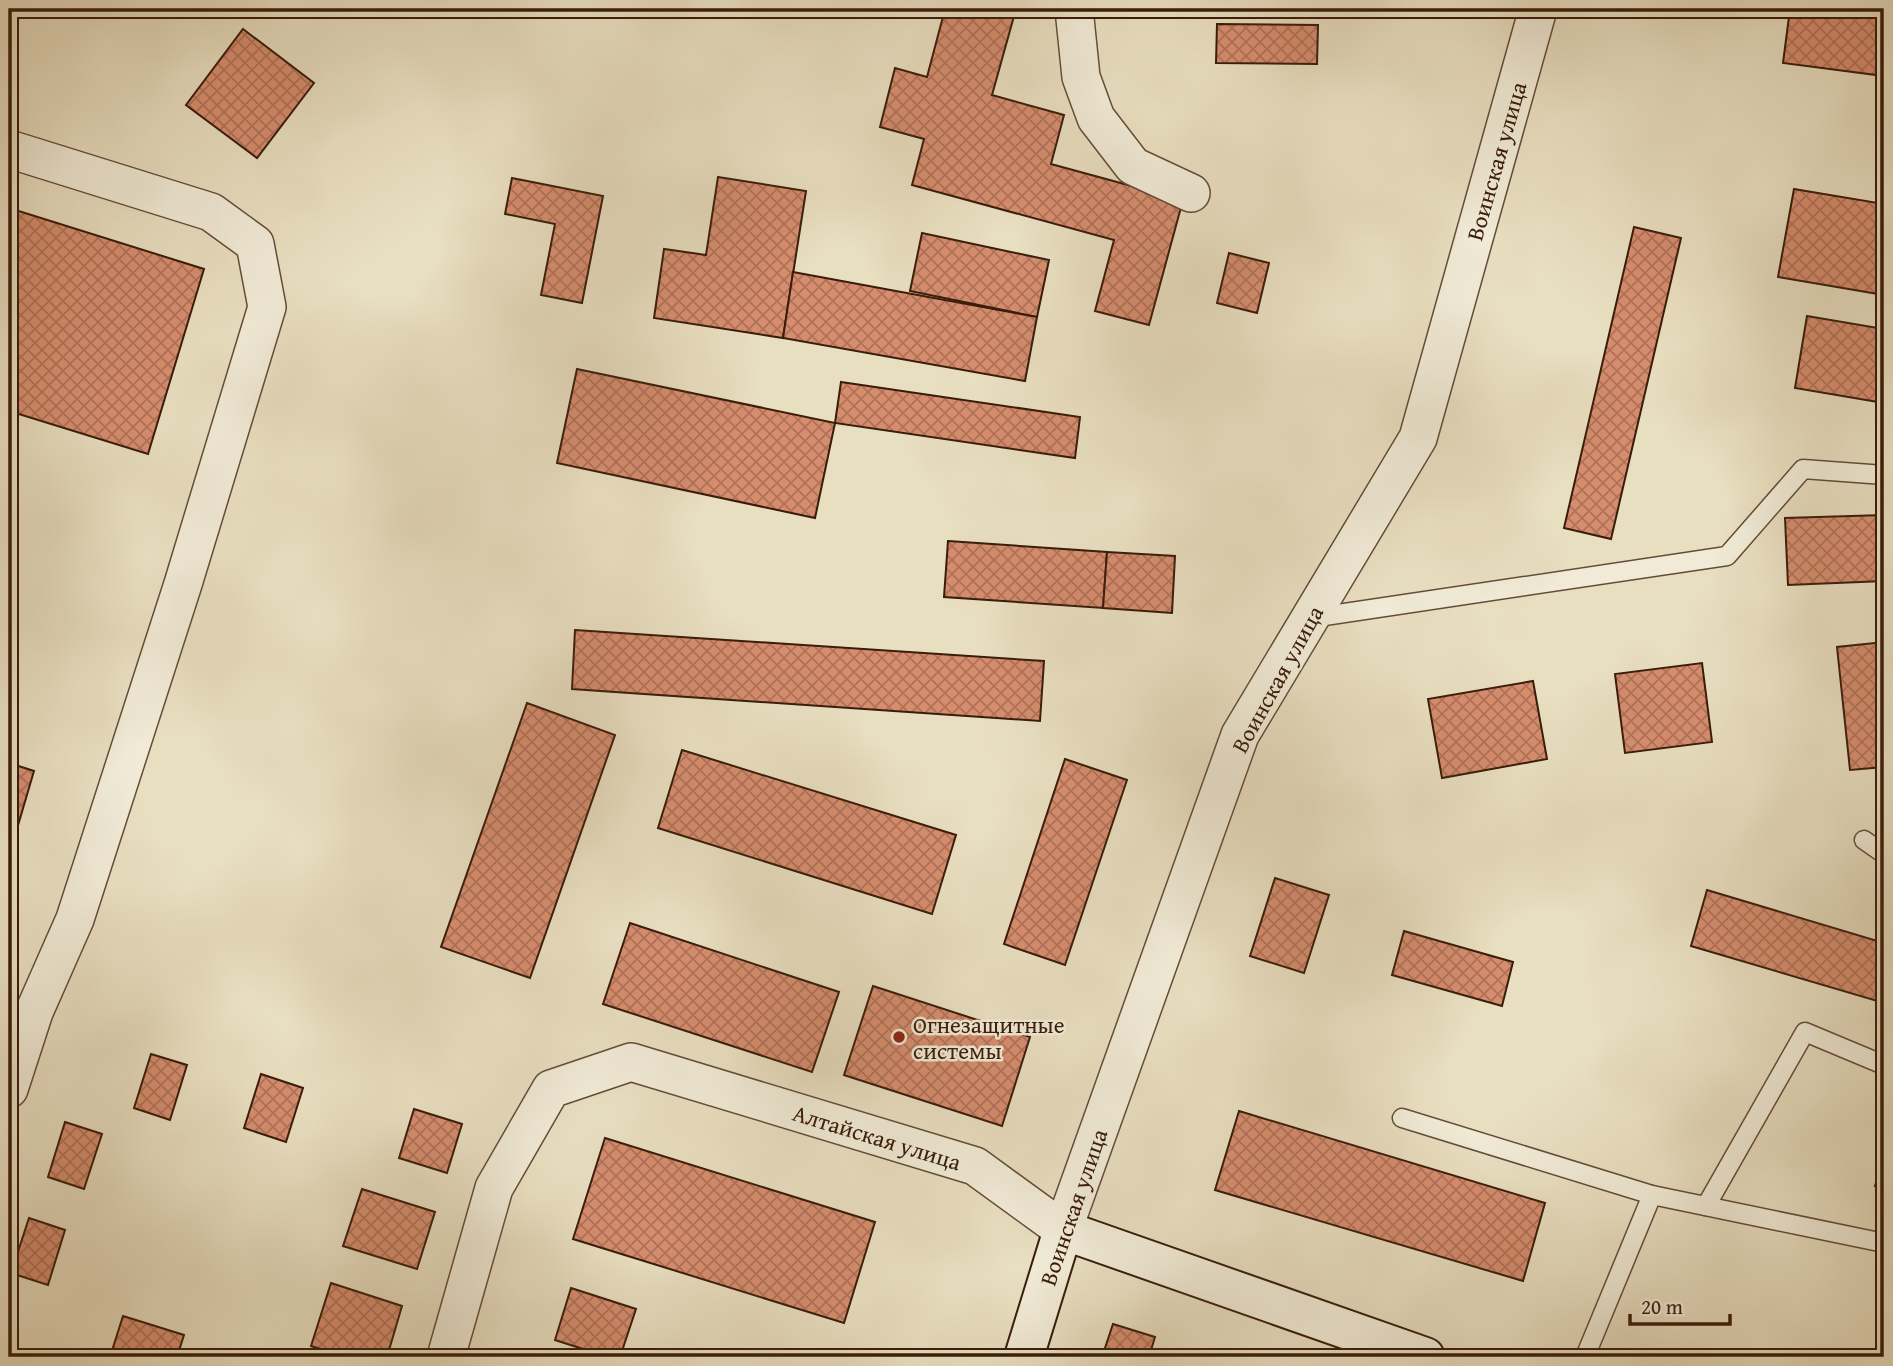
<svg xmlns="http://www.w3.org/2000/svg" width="1893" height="1366" font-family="'Gentium Book Plus',serif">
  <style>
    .building { fill: url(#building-cross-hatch); stroke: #391c0a; stroke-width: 2 }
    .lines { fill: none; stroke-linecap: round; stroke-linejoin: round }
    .lane-casing { stroke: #654c38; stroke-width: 21 }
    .street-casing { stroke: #654c38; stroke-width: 40 }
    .secondary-casing { stroke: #391c0a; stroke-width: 42 }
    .lane { stroke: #f0ead6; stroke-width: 18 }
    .street { stroke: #f0ead6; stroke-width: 37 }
    .secondary { stroke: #f0ead6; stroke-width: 38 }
    .poi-dot { fill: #8f2418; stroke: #f0ead6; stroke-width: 2.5 }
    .labels { text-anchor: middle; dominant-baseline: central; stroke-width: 5; stroke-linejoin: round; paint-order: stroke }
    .street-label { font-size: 23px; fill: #391c0a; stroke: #f0ead6 }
    .poi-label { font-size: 23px; fill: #391c0a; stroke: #f0ead6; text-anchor: start }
  </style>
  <defs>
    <pattern id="building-cross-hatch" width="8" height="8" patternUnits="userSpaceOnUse" patternTransform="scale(1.75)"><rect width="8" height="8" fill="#d68d6e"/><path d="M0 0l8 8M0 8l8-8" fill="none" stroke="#af7259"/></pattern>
  </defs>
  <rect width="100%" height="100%" fill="#e8dec0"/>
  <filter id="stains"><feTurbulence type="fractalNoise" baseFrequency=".00286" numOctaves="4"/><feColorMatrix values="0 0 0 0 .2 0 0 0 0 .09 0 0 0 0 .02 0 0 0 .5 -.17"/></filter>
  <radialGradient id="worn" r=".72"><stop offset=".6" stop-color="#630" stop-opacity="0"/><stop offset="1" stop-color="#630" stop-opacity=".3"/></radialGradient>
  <g class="building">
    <path d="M945,9H1016L992,95L1064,115L1051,164L1183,200L1149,325L1095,311L1114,240L912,185L924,139L880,127L895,68L927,77Z"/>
    <path d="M1790,9H1884V76L1783,63Z"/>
    <path d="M1217,24L1318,25L1317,64L1216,63Z"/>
    <path d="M243,29L314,83L257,158L186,105Z"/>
    <path d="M718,177L806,191L783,338L654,318L664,249L706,255Z"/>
    <path d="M512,178L603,196L582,303L541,295L555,224L505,214Z"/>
    <path d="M1794,189L1884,204V295L1778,277Z"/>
    <path d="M9,208L204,269L148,454L9,411Z"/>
    <path d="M1634,227L1681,238L1611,539L1564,528Z"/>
    <path d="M922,233L1049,260L1037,317L910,291Z"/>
    <path d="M1229,253L1269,263L1257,313L1217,303Z"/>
    <path d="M793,272L1037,317L1025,381L783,338Z"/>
    <path d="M1807,316L1884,329V403L1795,388Z"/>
    <path d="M577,369L835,423L815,518L557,463Z"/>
    <path d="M841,382L1080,417L1075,458L835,423Z"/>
    <path d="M1884,515V581L1788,585L1785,518Z"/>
    <path d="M948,541L1107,552L1103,608L944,597Z"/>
    <path d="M1107,552L1175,556L1172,613L1103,608Z"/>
    <path d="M575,630L1044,661L1040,721L572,689Z"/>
    <path d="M1884,642V767L1850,770L1837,647Z"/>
    <path d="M1702,663L1712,742L1625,753L1615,674Z"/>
    <path d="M1533,681L1547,759L1442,778L1428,699Z"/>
    <path d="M527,703L615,735L530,978L441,947Z"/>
    <path d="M682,750L956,835L932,914L658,828Z"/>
    <path d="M1065,759L1127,780L1065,965L1004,944Z"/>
    <path d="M9,763L34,771L9,856Z"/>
    <path d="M1275,878L1329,895L1304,973L1250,956Z"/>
    <path d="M1707,890L1884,943V1003L1691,946Z"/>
    <path d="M630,923L839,992L812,1072L603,1004Z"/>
    <path d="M1404,931L1513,962L1502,1006L1392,975Z"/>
    <path d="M873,986L1030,1037L1002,1126L844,1075Z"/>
    <path d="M151,1054L187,1065L170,1120L134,1108Z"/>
    <path d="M261,1074L303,1088L286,1142L244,1128Z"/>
    <path d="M414,1109L462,1124L447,1173L399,1158Z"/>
    <path d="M1239,1111L1545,1203L1523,1281L1215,1190Z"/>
    <path d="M65,1122L102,1134L84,1189L48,1177Z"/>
    <path d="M605,1138L875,1222L844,1323L573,1239Z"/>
    <path d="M1884,1157V1188L1875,1186Z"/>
    <path d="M362,1189L435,1212L417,1269L343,1246Z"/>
    <path d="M29,1218L65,1230L48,1285L11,1273Z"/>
    <path d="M331,1283L402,1306L387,1357H346L311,1346Z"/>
    <path d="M571,1288L636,1309L620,1357H608L555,1340Z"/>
    <path d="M123,1316L184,1335L177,1357H110Z"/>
    <path d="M1113,1324L1155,1337L1149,1357H1102Z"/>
  </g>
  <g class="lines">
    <g class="lane-casing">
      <g id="lane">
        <path d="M1311,618L1727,556L1803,469L1884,475"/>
        <path d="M1864,840L1884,854"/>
        <path d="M1402,1118L1652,1195L1884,1243"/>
        <path d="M1706,1206L1805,1032L1884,1065"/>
        <path d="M1585,1357L1652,1195"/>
      </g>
    </g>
    <g class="street-casing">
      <g id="street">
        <path d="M1074,9L1081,77L1096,118L1133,166L1191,193"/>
        <path d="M9,149L211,212L255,244L267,307L183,584L75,919L34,1012L9,1089"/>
        <path d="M446,1357L494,1188L551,1089L631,1062L975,1166L1063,1230L1240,735L1418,438L1538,9"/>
      </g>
    </g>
    <g class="secondary-casing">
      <path id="secondary" d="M1024,1357L1063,1230L1425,1357"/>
    </g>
    <use href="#lane" class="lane"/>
    <use href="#street" class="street"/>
    <use href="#secondary" class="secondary"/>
  </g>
  <circle class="poi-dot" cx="899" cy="1037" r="7"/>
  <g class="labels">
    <g class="street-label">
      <text transform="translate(1496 161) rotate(-74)">Воинская улица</text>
      <text transform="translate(1277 679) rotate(-61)">Воинская улица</text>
      <text transform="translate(877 1137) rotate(17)">Алтайская улица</text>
      <text transform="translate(1073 1207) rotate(-71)">Воинская улица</text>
    </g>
    <g class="poi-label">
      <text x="913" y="1024">Огнезащитные<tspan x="913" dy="26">системы</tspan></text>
    </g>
  </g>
  <rect width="1893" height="1366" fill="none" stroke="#e8dec0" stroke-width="35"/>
  <rect x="10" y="10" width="1872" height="1345" fill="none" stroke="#391c0a" stroke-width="3.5"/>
  <rect x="18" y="18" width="1858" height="1331" fill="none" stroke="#391c0a" stroke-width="2"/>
  <path d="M1630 1314v10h100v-10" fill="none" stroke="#391c0a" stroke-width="3.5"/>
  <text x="1641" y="1314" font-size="21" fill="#391c0a" stroke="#f0ead6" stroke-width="5" paint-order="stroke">20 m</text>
  <rect width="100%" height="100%" filter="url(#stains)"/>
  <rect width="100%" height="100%" fill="url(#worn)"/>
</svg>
